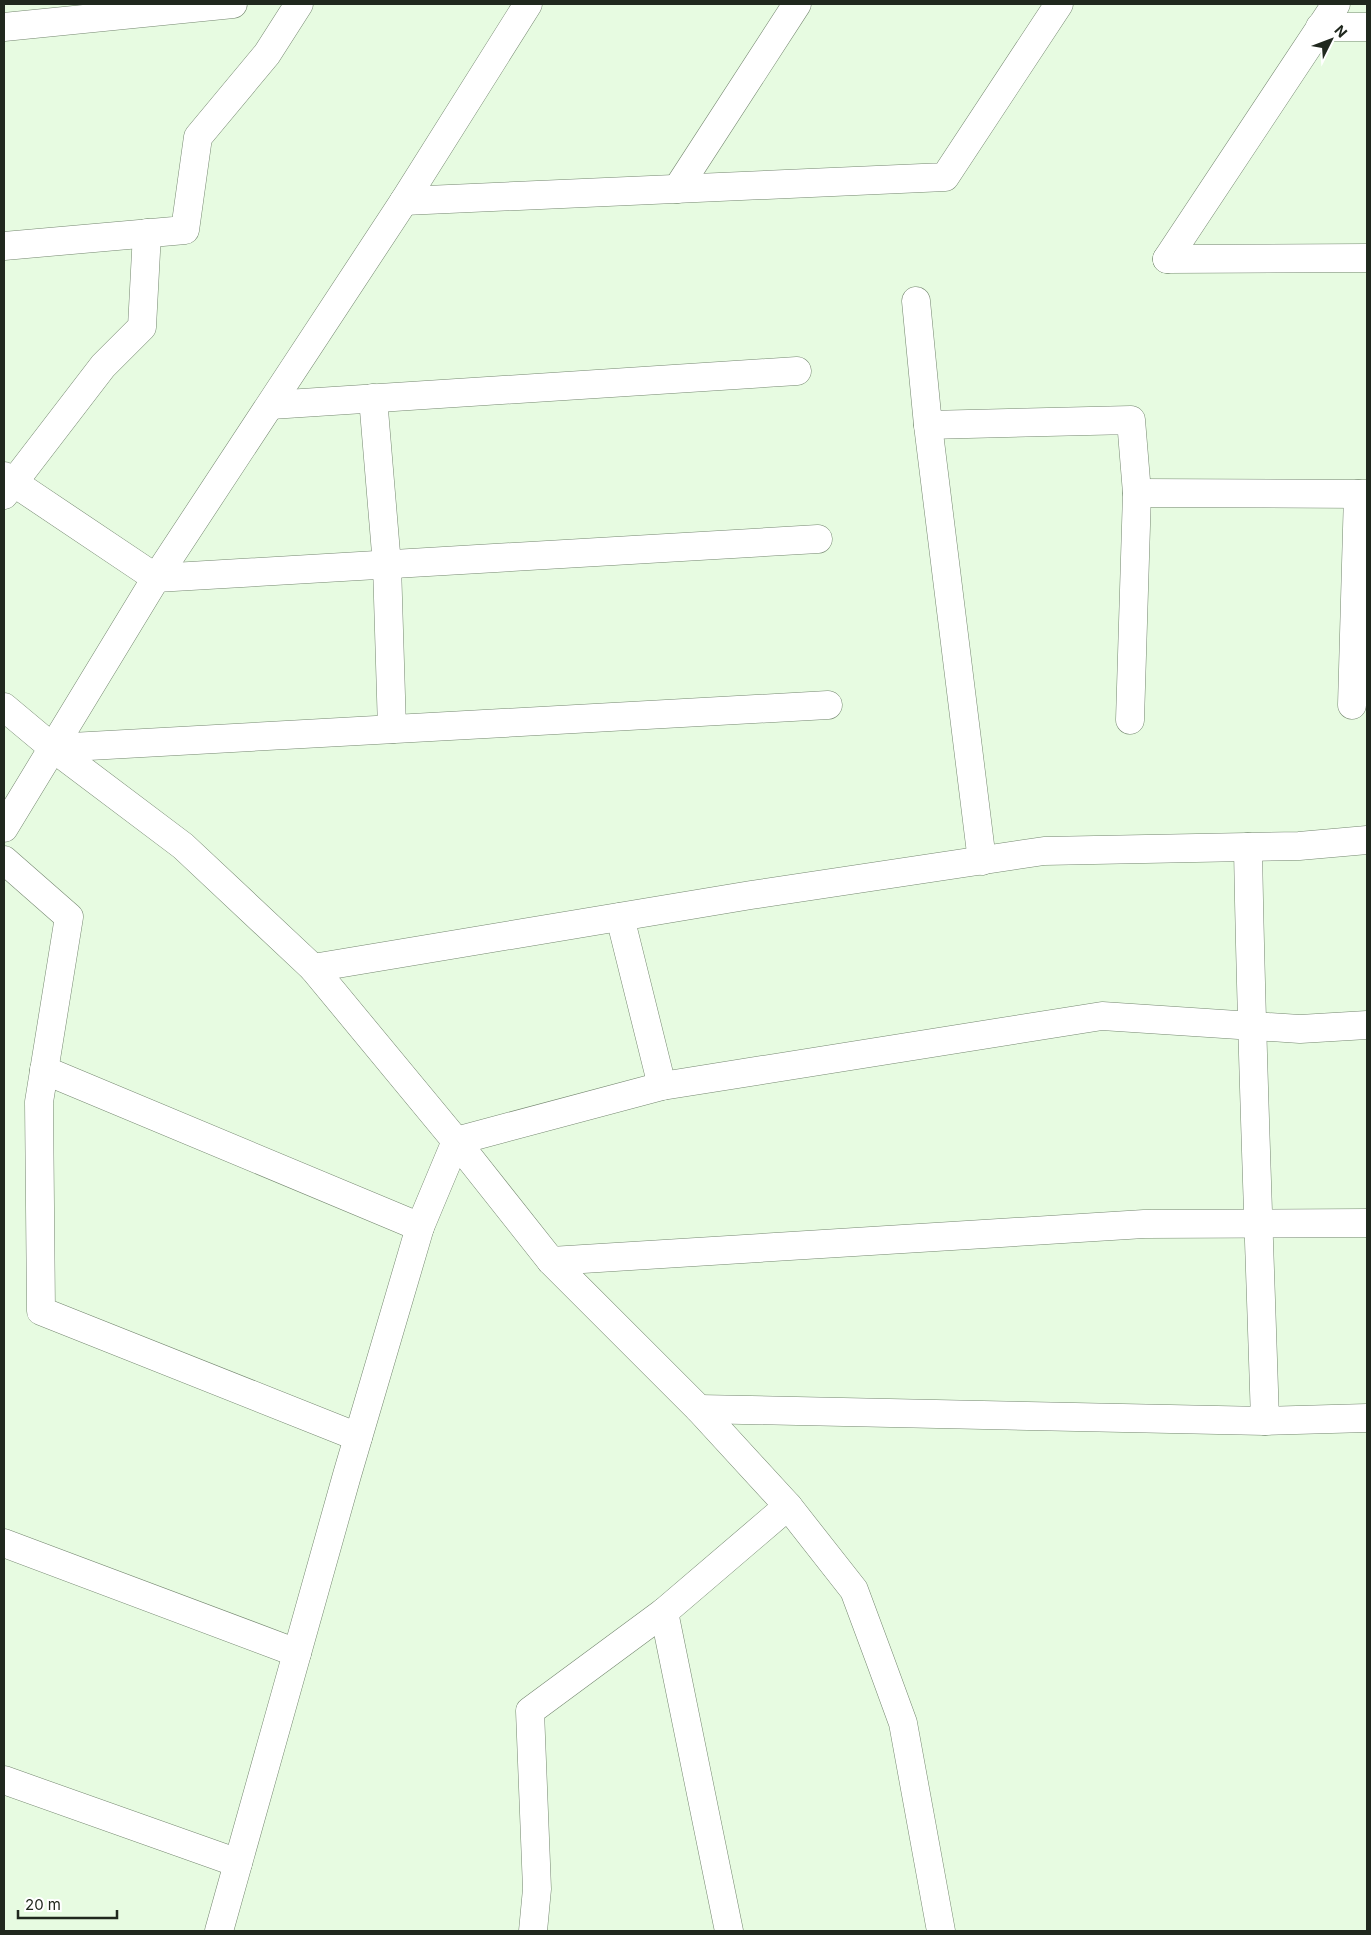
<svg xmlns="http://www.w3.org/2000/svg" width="1371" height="1935" font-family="Inter,sans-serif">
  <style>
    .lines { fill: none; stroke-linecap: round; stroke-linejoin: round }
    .minor-casing { stroke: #758770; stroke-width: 29 }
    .minor { stroke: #fff; stroke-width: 28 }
  </style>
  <rect width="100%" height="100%" fill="#e7fbe1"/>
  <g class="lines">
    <g class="minor-casing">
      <g id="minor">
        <path d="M4,27L233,4"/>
        <path d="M1320,27H1367"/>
        <path d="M677,189L797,4"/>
        <path d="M404,201L945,177L1059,4"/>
        <path d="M4,246L185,230L198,137L267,54L299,4"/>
        <path d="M1167,259L1336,4"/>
        <path d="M1167,259L1367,258"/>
        <path d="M916,301L928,425L982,861"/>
        <path d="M373,398L387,565L392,729"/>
        <path d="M271,405L797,371"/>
        <path d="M928,425L1131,420L1137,493L1130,720"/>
        <path d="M4,476L156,578L818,539"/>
        <path d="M1137,493L1367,494"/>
        <path d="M4,495L103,366L142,327L147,233"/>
        <path d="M1352,705L1358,494"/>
        <path d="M4,707L53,748L183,846L313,968L456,1141L551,1261L699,1409L788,1506"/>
        <path d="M53,748L828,705"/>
        <path d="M4,828L156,578L404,201L528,4"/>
        <path d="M1248,847C1251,1038 1259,1229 1265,1421"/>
        <path d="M4,860L69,917L39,1102L41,1311L358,1437"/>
        <path d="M620,917L662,1086"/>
        <path d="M313,968L751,895L1044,851L1299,846L1367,840"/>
        <path d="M44,1070L420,1227"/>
        <path d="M456,1141L662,1086L1102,1016L1300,1029L1367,1025"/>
        <path d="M551,1261L1144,1224L1367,1223"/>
        <path d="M699,1409L1265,1421L1367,1418"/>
        <path d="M4,1543L297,1653"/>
        <path d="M664,1612L729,1931"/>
        <path d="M4,1780L238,1863"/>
        <path d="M219,1931L347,1475L420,1227L456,1141"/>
        <path d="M533,1931L537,1889L530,1711L664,1612L788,1506L854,1590L880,1660L903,1723L941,1931"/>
      </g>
    </g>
    <use href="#minor" class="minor"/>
  </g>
  <rect width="1371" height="1935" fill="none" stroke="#20281e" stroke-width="10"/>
  <g transform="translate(1331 40) rotate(48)" stroke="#ffffff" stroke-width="4" paint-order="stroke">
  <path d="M0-4L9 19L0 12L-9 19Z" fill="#20281e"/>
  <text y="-8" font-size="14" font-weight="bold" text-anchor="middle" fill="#20281e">N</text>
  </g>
  <path d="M18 1910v8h99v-8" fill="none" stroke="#20281e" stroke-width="2.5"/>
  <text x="25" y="1910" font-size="15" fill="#20281e" stroke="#ffffff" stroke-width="4" paint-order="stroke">20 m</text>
</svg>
